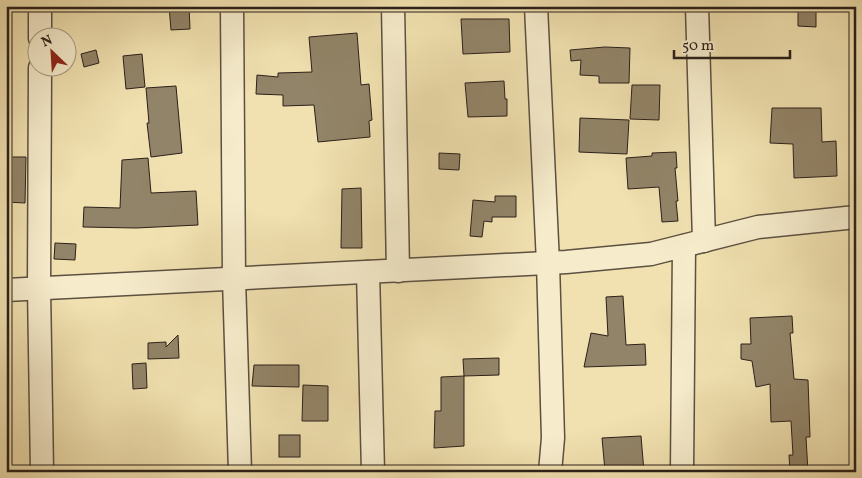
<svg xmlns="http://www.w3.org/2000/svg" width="862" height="478" font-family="Vollkorn,serif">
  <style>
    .building { fill: #928468; stroke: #2b201a }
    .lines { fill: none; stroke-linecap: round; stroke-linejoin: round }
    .minor-casing { stroke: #5c5040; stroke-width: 25 }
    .minor { stroke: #f6eccc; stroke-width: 22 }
  </style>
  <rect width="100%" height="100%" fill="#f1e1b0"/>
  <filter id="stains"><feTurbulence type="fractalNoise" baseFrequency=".004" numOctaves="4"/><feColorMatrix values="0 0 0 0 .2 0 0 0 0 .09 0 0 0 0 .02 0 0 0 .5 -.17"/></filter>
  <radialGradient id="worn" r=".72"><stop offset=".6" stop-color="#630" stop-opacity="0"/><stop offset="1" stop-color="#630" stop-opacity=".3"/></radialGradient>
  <g class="building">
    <path d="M169,6H189L190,29L171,30Z"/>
    <path d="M798,6H816V27L798,26Z"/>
    <path d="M461,19H509L510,52L463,54Z"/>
    <path d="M357,33L361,85L369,84L372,120L369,121L370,137L318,142L314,105L283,106V95L256,94L257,75L278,77V73L312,72L309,37Z"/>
    <path d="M605,47L630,48L629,83H599V76L580,75L581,60L571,61L570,50Z"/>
    <path d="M96,50L99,63L84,67L81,54Z"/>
    <path d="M142,54L145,87L126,89L123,56Z"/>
    <path d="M504,81L505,99H507V116L468,117L465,83Z"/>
    <path d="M632,85H660L659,120L630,119Z"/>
    <path d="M176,86L182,153L151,157L147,123H149L146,88Z"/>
    <path d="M772,108H821L822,142L836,141L837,176L794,178L793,144L770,143Z"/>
    <path d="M580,118L629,120L627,154L579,152Z"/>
    <path d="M676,152L677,168H675L678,201H676L678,221L662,222L659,187L628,189L626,158L652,156V153Z"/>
    <path d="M439,153L460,154L459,170L439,169Z"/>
    <path d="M6,157H26L25,203L6,202Z"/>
    <path d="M148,158L151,193L196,191L198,225L136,228L83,227L84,207L120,208L122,160Z"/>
    <path d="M361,188L362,248H341L342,189Z"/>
    <path d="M495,196H516V217H492V222L484,221L482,237L470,236L473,200L495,202Z"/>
    <path d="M55,243L76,244L75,260L54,259Z"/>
    <path d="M623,296L626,345L645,344L646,365L584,367L591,333L608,336L606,297Z"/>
    <path d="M792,316L793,333H790L794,379L808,380L810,437H806L808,472H790L789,455H793L791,421L771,422L770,384L756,387L752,361L741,359V344H751L750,318Z"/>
    <path d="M178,335L179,358L148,359V343L166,342V347Z"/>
    <path d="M499,358V375L464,376L463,359Z"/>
    <path d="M146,363L147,388L133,389L132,364Z"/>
    <path d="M254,365H299V387L252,386Z"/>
    <path d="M464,376V446L434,448L435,411H441V377Z"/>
    <path d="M303,385L328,386V421H302Z"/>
    <rect x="279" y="435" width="21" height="22"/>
    <path d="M641,436L644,472H626V469L605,471L602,438Z"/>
  </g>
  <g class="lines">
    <g class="minor-casing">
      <g id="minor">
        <path d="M232,6L234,279L240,472"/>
        <path d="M393,6L398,271"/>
        <path d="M536,6L548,263L553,438L550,472"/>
        <path d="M697,6L704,241"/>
        <path d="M40,38V6"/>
        <path d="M40,68L39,288L42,472"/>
        <path d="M368,272L373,472"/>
        <path d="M6,290L566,262L651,254L758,227L856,217"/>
        <path d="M682,472L684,246"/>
      </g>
    </g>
    <use href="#minor" class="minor"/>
  </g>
  <rect width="862" height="478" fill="none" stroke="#f1e1b0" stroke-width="25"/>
  <rect x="8" y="8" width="847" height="463" fill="none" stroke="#2b201a" stroke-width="2.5"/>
  <rect x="12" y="12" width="837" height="453" fill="none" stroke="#2b201a"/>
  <g transform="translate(52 52) rotate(335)"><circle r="24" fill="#f6eccc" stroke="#a59a85"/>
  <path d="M0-4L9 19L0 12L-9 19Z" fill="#8f2418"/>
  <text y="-8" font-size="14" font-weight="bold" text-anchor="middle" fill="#2b201a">N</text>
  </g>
  <path d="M674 50v8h116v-8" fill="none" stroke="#2b201a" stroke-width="2.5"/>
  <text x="682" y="50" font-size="15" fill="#2b201a" stroke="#f6eccc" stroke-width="4" paint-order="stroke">50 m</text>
  <rect width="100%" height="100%" filter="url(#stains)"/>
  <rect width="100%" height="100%" fill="url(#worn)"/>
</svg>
